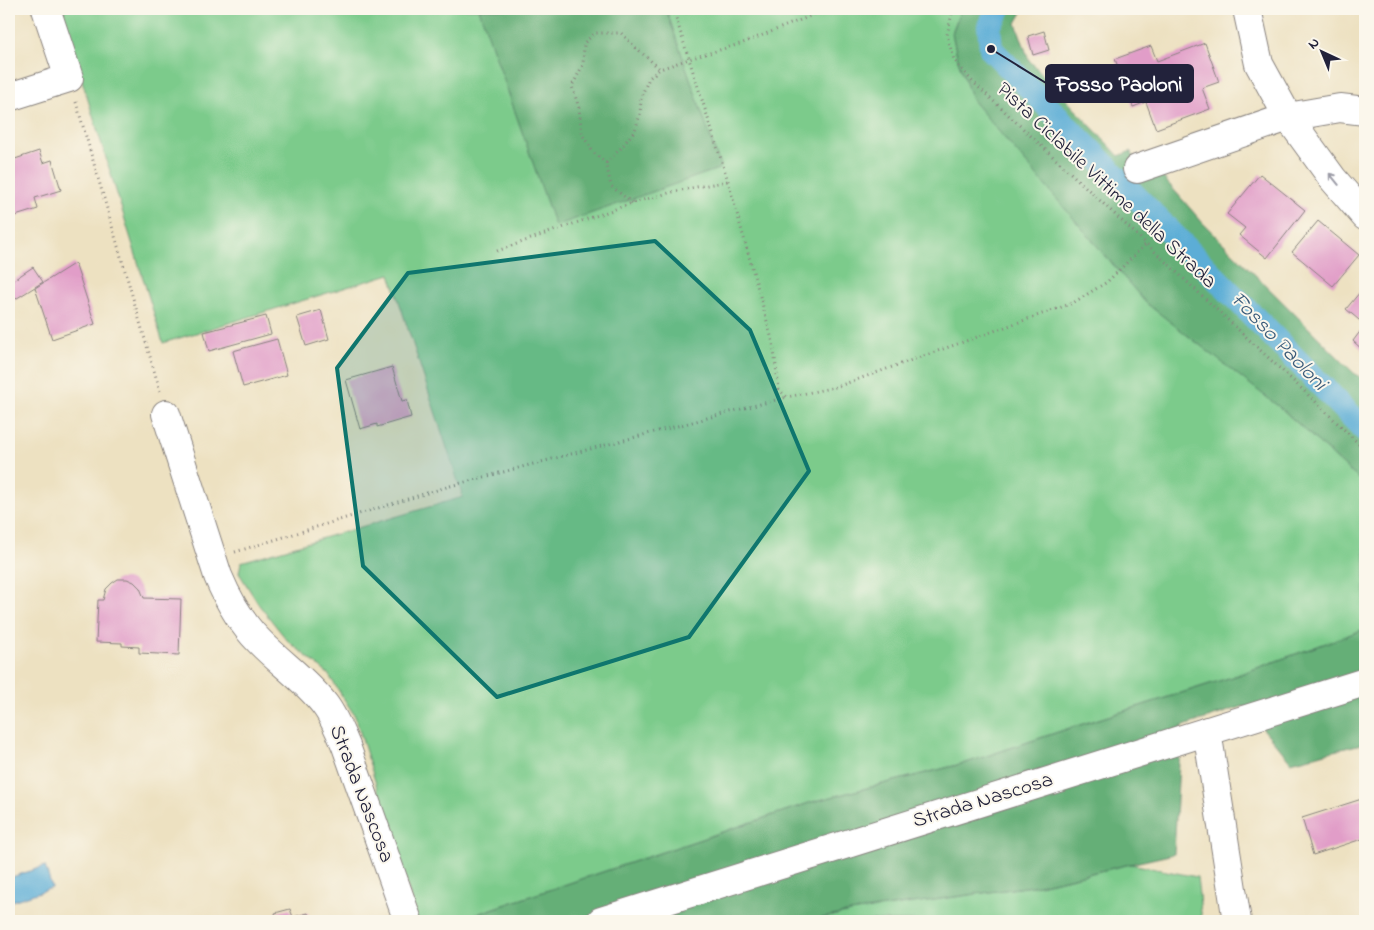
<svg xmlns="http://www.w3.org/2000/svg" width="1374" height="930" font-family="'Indie Flower',sans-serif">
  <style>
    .green { fill: #7ccb8b; stroke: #4f7663 }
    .forest { fill: #65af77; stroke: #446859 }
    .water { fill: #5badd6; stroke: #3e6888 }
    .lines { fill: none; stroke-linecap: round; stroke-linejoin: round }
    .canal { stroke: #5badd6; stroke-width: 24 }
    .building { fill: #e19dc8 }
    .minor-casing { stroke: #88827e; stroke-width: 30 }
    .path { stroke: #88827e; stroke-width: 3; stroke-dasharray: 1 4; stroke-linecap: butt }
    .minor { stroke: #fff; stroke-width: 28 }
    .oneway { stroke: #9c9ca7 }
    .marked { fill: #0f766e; fill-opacity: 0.2; stroke: #0f766e; stroke-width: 4; stroke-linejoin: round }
    .labels { text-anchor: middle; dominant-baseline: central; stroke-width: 4; stroke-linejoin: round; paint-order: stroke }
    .street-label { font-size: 21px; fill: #22223b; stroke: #fbf7ec }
    .water-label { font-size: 22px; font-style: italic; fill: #395a79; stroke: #fbf7ec }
    .leader { fill: none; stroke: #22223b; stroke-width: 2 }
    .callout-dot { fill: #22223b; stroke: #fbf7ec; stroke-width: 2 }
    .callout { fill: #22223b; stroke: #22223b; stroke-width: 2 }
    .callout-label { font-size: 22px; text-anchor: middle; font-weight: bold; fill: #fff }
  </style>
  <rect width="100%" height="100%" fill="#fbf7ec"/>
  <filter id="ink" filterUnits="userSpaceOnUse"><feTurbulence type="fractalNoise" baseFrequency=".02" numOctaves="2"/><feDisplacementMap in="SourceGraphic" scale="10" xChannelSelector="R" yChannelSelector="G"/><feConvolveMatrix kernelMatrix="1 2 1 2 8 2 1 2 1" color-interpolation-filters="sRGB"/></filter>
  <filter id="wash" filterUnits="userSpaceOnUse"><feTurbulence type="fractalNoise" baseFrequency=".0096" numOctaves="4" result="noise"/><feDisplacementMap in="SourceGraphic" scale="20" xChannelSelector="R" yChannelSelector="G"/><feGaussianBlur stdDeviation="1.12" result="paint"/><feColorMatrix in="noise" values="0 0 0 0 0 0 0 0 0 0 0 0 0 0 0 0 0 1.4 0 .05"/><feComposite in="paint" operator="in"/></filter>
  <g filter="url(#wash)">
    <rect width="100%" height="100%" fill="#ede1c1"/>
    <g class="green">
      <path d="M60,9H961L952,33L958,60L972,100L1283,410L1365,485V629L1232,677L1067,729L969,762L812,802L468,917L472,921H418L355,716L328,674L287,640L259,605L239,573L241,562L463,497L390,274L163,343Z"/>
      <path d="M1131,864L1197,877L1202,921H810L850,912L1039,885Z"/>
    </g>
    <g class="forest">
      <path d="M479,9H666L721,168L555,226Z"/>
      <path d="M961,9H1024L1016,23L1029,60L1119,156L1131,151L1143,179L1161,175L1202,222L1354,373L1365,381V485L1283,410L1146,303L1043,183L972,100L958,60L952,33Z"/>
      <path d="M1365,629V743L1291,762L1244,706L1181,727L1174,854L1039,885L850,912L810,921H472L468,917L812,802L969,762L1067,729L1232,677Z"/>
    </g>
    <path class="water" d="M45,866L52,888L9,902V878Z"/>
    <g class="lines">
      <path class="canal" d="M999,9L989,26L991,49L1365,430"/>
    </g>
    <g id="blocks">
      <g class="building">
        <path d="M1044,31L1049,50L1033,55L1028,36Z"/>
        <path d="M1205,43L1219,82L1202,88L1210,109L1156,129L1146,102L1133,107L1115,59L1151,46L1157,61Z"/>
        <path d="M39,151L43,163L52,160L61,190L35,198L38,209L9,218V169H11L9,161Z"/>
        <path d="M1260,174L1305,210L1267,258L1239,235L1245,228L1227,214Z"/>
        <path d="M1318,221L1359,255L1333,286L1292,252Z"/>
        <path d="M75,263L95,324L52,339L35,288Z"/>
        <path d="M33,267L43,282L14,300L9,293V283Z"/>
        <path d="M1365,286V325L1346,309Z"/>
        <path d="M321,310L329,339L306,346L297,317Z"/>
        <path d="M266,316L271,334L209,351L204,332Z"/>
        <path d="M1365,325V352L1353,341Z"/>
        <path d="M277,339L287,375L243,387L233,351Z"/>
        <path d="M392,367L402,401L407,400L411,417L377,427V424L360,429L346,380Z"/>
        <path d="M118,579H127L134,582L140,588L144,598L181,599L179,655L139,653V647L122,646V643L96,642L98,600H103L106,589L112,583Z"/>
        <path d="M1365,798V838L1313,855L1302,818Z"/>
        <path d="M290,909L293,917L308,913L310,921H277L275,913Z"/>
      </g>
    </g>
  </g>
  <g filter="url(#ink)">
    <use href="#blocks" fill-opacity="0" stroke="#88827e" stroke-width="1"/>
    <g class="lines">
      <g class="minor-casing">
        <g id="minor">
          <path d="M1247,9L1259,64L1288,117L1333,179L1365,216"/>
          <path d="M9,97L69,78L46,9"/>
          <path d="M1137,169L1288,117L1340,108L1365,111"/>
          <path d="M166,414L218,576C228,600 240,622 259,641C280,663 306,680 325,705C334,717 340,732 346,746L408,921"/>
          <path d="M1207,731L1237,921"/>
          <path d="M601,921L1365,682"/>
        </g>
      </g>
      <g class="path">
        <path d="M673,9L728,181L773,343L779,390L787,397L836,387L1073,303L1107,282L1146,244"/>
        <path d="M953,9L947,35L954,60L972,81L1319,405L1365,450"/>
        <path d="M76,102L160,391"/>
        <path d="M606,163L621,148L635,130L640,115L641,97L649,78L660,69L689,59L743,43L818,13L840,9"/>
        <path d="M632,203L611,186L606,163L593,152L582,134L579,108L572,86L583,65L584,43L595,33H621L635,47L660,69"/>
        <path d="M497,251L632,203L676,191L728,181"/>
        <path d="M235,552L450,486L787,397"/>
      </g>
      <use href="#minor" class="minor"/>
    </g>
    <defs><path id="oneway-shaft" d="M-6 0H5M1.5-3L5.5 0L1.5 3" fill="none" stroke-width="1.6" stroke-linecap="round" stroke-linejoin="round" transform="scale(1.25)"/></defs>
    <use class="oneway" href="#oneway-shaft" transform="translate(1334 179) rotate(-129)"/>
  </g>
  <path class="marked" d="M655,241L750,330L809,471L689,637L497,697L363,566L337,368L408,273Z"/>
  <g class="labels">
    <g class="street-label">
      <text transform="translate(1106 186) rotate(43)">Pista Ciclabile Vittime della Strada</text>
      <text transform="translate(361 794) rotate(69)">Strada Nascosa</text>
      <text transform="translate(983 801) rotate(-17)">Strada Nascosa</text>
    </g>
    <g class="water-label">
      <text transform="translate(1278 342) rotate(46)">Fosso Paoloni</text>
    </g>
  </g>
  <path class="leader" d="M991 49L1046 83"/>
  <circle class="callout-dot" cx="991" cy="49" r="5"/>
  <rect class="callout" x="1046" y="65" width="147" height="37" rx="5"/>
  <g class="callout-label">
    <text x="1119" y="91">Fosso Paoloni</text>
  </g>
  <rect width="1374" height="930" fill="none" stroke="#fbf7ec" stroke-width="30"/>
  <g transform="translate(1322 52) rotate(316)" stroke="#fbf7ec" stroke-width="4" paint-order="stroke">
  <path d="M0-4L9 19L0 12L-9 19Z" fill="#22223b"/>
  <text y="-8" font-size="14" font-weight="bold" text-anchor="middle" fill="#22223b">N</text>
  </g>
</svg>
